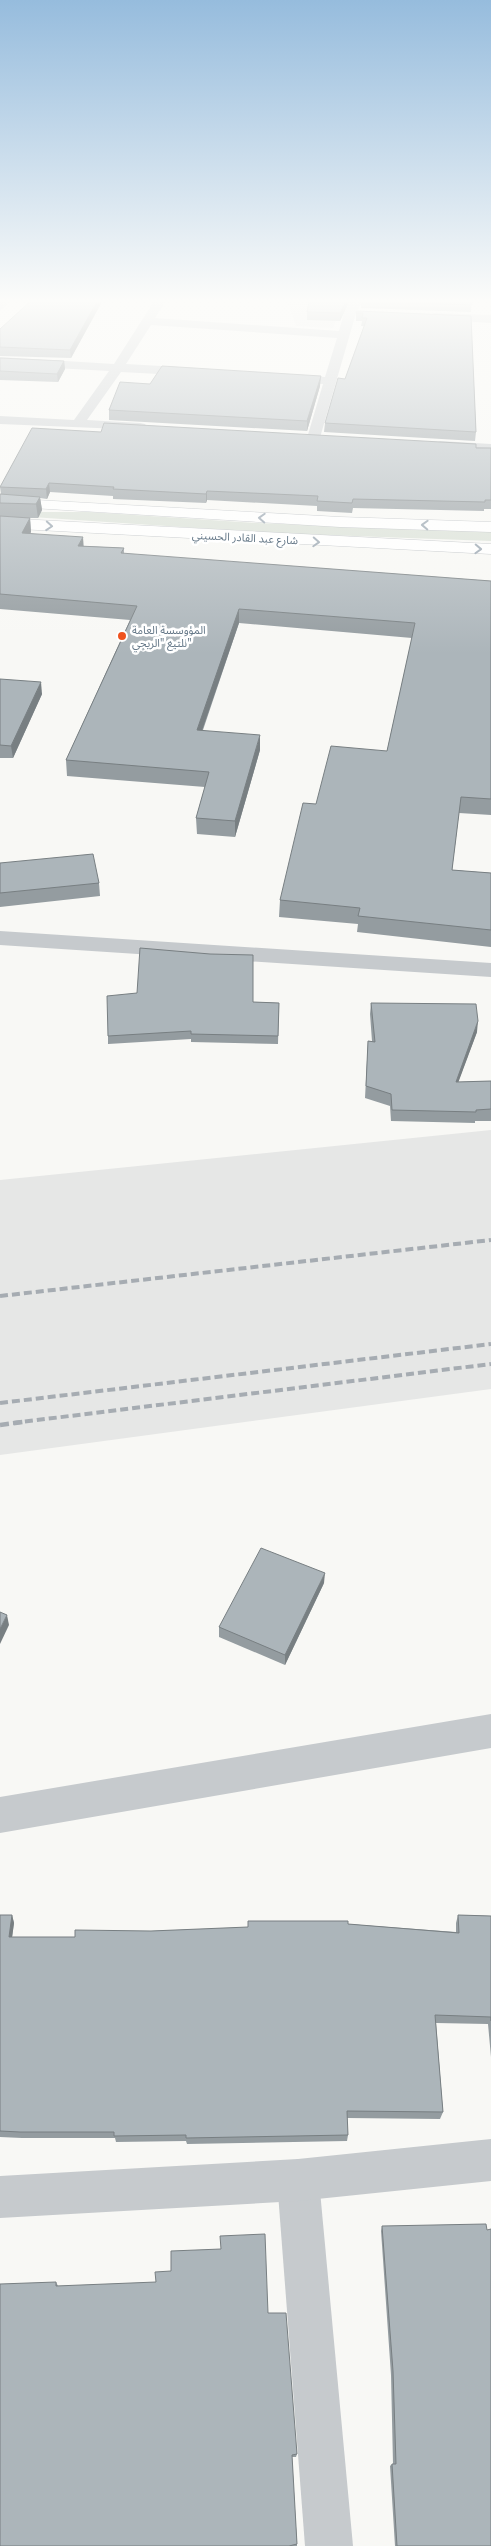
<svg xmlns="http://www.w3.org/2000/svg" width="491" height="2546" font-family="'Nunito Sans','Noto Sans Arabic',sans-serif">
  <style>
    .built { fill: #e6e7e6 }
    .green { fill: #d9e0d6 }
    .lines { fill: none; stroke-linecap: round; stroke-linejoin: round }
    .primary-casing { stroke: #b9bdc1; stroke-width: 1 }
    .minor { fill: #c6cacd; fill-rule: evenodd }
    .tertiary { fill: #c6cacd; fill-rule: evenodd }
    .primary { fill: #fff; fill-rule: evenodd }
    .rail-far1 { stroke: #a6acb2; stroke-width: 4; stroke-dasharray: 8 4; stroke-linecap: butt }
    .rail { stroke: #a6acb2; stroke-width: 4.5; stroke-dasharray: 9 4.5; stroke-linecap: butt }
    .wall { fill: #949ca0 }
    .shaded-wall { fill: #787f82 }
    .building { fill: #acb5ba; stroke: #787f82 }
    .oneway { stroke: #93a0ac }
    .poi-dot { fill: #ef521e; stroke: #fff; stroke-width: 2 }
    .labels { text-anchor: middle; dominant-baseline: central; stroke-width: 5; stroke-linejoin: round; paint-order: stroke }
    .far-street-label { font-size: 11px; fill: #657888; stroke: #fff }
    .far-poi-label { font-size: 11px; fill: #657888; stroke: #fff; text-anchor: start }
  </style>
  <rect width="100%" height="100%" fill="#f8f8f5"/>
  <g class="built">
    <path d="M286,298H344L333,328L296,326Z"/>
    <path d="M491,1130V1389L0,1455V1180Z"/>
  </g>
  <path class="green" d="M19,512H89L257,523L491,532V541L271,533L17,516Z"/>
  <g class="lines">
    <g class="primary-casing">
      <g id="primary">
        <path d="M0,498L340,517L491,522V532L340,527L0,506Z"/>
        <path d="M0,518L491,544V554L0,528Z"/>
      </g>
    </g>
    <g class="minor">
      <path d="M156,298H168L155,318L339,331L344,313L352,298H364L356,313L319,441H309L307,438L323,384L284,382L278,378L284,374L325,377L337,338L151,325L126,364L196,368L202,372L196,376L121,372L87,420L140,423L145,424L147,427L145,430L0,424V416L74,420L109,371L0,365V357L114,364Z"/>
      <path d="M434,313L491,315V323L430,319V315Z"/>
      <path d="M440,441L491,444V452L435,448L433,445Z"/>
      <path d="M0,931L491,963V977L0,945Z"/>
      <path d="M491,1714V1748L0,1833V1797Z"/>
      <path d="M298,2159L313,2165L319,2180L353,2546H305L277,2180L283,2165Z"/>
    </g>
    <g class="tertiary">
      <path d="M4,298H17L0,310V301Z"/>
      <path d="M491,2139V2181L298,2201L0,2218V2176L298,2159Z"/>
    </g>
    <use href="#primary" class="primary"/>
    <g class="rail-far1">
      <path d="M0,1296L491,1240"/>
      <path d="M0,1403L491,1344"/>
      <path d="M13,1423L491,1364"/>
    </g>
    <path class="rail" d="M0,1425L23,1422"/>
  </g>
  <g class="wall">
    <path d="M104,298L71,358L0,356V329Z"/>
    <path d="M291,298H351L340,321L307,320V312L310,299Z"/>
    <path d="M472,298L471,312L361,308V301Z"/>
    <path d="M356,313L471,316L476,432L475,441L324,432L325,423L345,379L364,326H361L362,321H356Z"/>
    <path d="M0,358L64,361L65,369L58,382L0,380Z"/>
    <path d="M150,384L320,386L307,431L109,420V410Z"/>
    <path d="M101,432L491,448V509H484V511L353,508L352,513L317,511V506L207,500L206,503L113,499V496L50,492L47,499L40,498L42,510L38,518H30L31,532L30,533L84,546L124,548V554L491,581V815L459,813L452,870L491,873V947L357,932L358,924L279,917L280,900L316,804L387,751L412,638L239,623L203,730L260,750L235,837L197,834L196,818L205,787L67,776L66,760L130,620L0,609V494H1L0,487Z"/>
    <path d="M0,679L42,694L13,758H0Z"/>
    <path d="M0,863L99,883L100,896L0,907Z"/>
    <path d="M253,1002L279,1003L278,1044L191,1042V1039L108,1044V1036Z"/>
    <path d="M371,1003L477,1032L458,1082L491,1081V1121H475V1123L391,1121L390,1106L365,1098L368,1041H372L370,1014Z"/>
    <path d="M324,1583L285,1665L219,1637V1627Z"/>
    <path d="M0,1915H12L14,1923L12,1937H75L151,1931L348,1924L456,1932V1923L458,1915L491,1916V2057L488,2024L436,2023L443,2112L440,2119L347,2118L348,2135L347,2141L187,2144L186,2141L116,2142L115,2138H22L0,2137Z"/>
    <path d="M382,2226L487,2230L491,2546H395L390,2466L392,2464H393L391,2375L381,2231Z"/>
    <path d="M56,2282L58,2286L268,2313L297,2454L296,2457H292L297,2544V2546H0Z"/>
  </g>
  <g class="shaded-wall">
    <path d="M99,298H104L71,358L70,350Z"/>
    <path d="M348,298H351L340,321V313Z"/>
    <path d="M64,361L65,369L58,382L57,374Z"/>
    <path d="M321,376L320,386L307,431V421Z"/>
    <path d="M49,483L50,492L47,499L46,489Z"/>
    <path d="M207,491V500L206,503V494Z"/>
    <path d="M40,497L42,510L38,518L36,504Z"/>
    <path d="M30,518L31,532L24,547L22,533Z"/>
    <path d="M83,537L84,551L78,546Z"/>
    <path d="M239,609V623L197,745V730Z"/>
    <path d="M41,682L42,694L13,758L11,746Z"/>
    <path d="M260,735V750L235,837V821Z"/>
    <path d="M478,1021L477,1032L454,1094L456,1082Z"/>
    <path d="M325,1573L324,1583L285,1665V1655Z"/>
    <path d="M7,1615L9,1625L0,1644V1629Z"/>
    <path d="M12,1915L14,1923L11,1945L9,1937Z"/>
  </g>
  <g class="building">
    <path d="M34,298H99L70,350L0,347V329Z"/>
    <path d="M310,298H348L340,313L307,312Z"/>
    <path d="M362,298H472V305L361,301Z"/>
    <path d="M357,311L471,316L476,432L325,423L338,378L345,379L367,318H362L363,313H356Z"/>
    <path d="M0,358L64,361L57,374L0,371Z"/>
    <path d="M162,366L321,376L307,421L109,410L120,382L150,384Z"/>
    <path d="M104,423L476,444V448H491V500H485V502L353,499L352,503L317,501L318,496L207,491L206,494L113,489L114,487L49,483L46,489L0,487L32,428L101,432Z"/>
    <path d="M0,494L40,497L36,504L0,503Z"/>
    <path d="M0,516L30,518L22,533L83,537L78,546L124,548L121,553L491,581V799L461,797L452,870L491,873V930L358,916L360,908L280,900L303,803L316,804L331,746L387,751L415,623L239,609L197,730L260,735L235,821L196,818L209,772L66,760L137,606L0,594Z"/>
    <path d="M0,679L41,682L11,746L0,745Z"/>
    <path d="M93,854L99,883L0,893V863Z"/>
    <path d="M140,948L210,954L253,955V1002L279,1003L278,1036L191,1034V1031L108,1036L107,996L137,993Z"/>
    <path d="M371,1003L476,1004L478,1021L456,1082L491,1081V1109L476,1110V1112L392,1110L391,1094L366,1086L368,1041L375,1042Z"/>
    <path d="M261,1548L325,1573L285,1655L219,1627Z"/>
    <path d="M0,1612L7,1615L0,1629Z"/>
    <path d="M0,1915H12L9,1937H75V1930L151,1931L248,1927V1921H348V1924L459,1933L458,1915L491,1916V2021V2017L435,2015L443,2112L347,2111L348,2135L186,2138V2135L114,2136V2132H20L0,2131Z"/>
    <path d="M486,2224L487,2230L491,2229V2546H397L392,2464H396L393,2371L382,2226Z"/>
    <path d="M265,2234L268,2313H286L297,2454L292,2455L297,2544L289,2546H0V2284L56,2282V2286L156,2282L155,2272L171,2271V2251L221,2249L220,2236Z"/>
  </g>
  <defs><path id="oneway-chevron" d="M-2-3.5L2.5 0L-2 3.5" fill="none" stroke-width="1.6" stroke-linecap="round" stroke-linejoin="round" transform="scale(1.25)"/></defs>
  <g class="oneway">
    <use href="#oneway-chevron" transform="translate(262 518) rotate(-177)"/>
    <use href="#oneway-chevron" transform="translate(425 525) rotate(-178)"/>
    <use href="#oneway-chevron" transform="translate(49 526) rotate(4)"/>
    <use href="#oneway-chevron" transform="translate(316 542) rotate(3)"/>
    <use href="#oneway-chevron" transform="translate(478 549) rotate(2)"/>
  </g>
  <linearGradient id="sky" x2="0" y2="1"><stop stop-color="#96bcdd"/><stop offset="0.46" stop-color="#fcfcfa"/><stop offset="1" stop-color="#fcfcfa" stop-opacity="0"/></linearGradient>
  <rect width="491" height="654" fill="url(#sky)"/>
  <circle class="poi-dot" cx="122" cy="636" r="5"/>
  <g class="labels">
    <g class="far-street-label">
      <text transform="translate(245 538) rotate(3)">شارع عبد القادر الحسيني</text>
    </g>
    <g class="far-poi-label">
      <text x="132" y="630">المؤوسسة العامة<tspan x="132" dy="13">للتيغ "الريجي"</tspan></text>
    </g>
  </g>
</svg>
